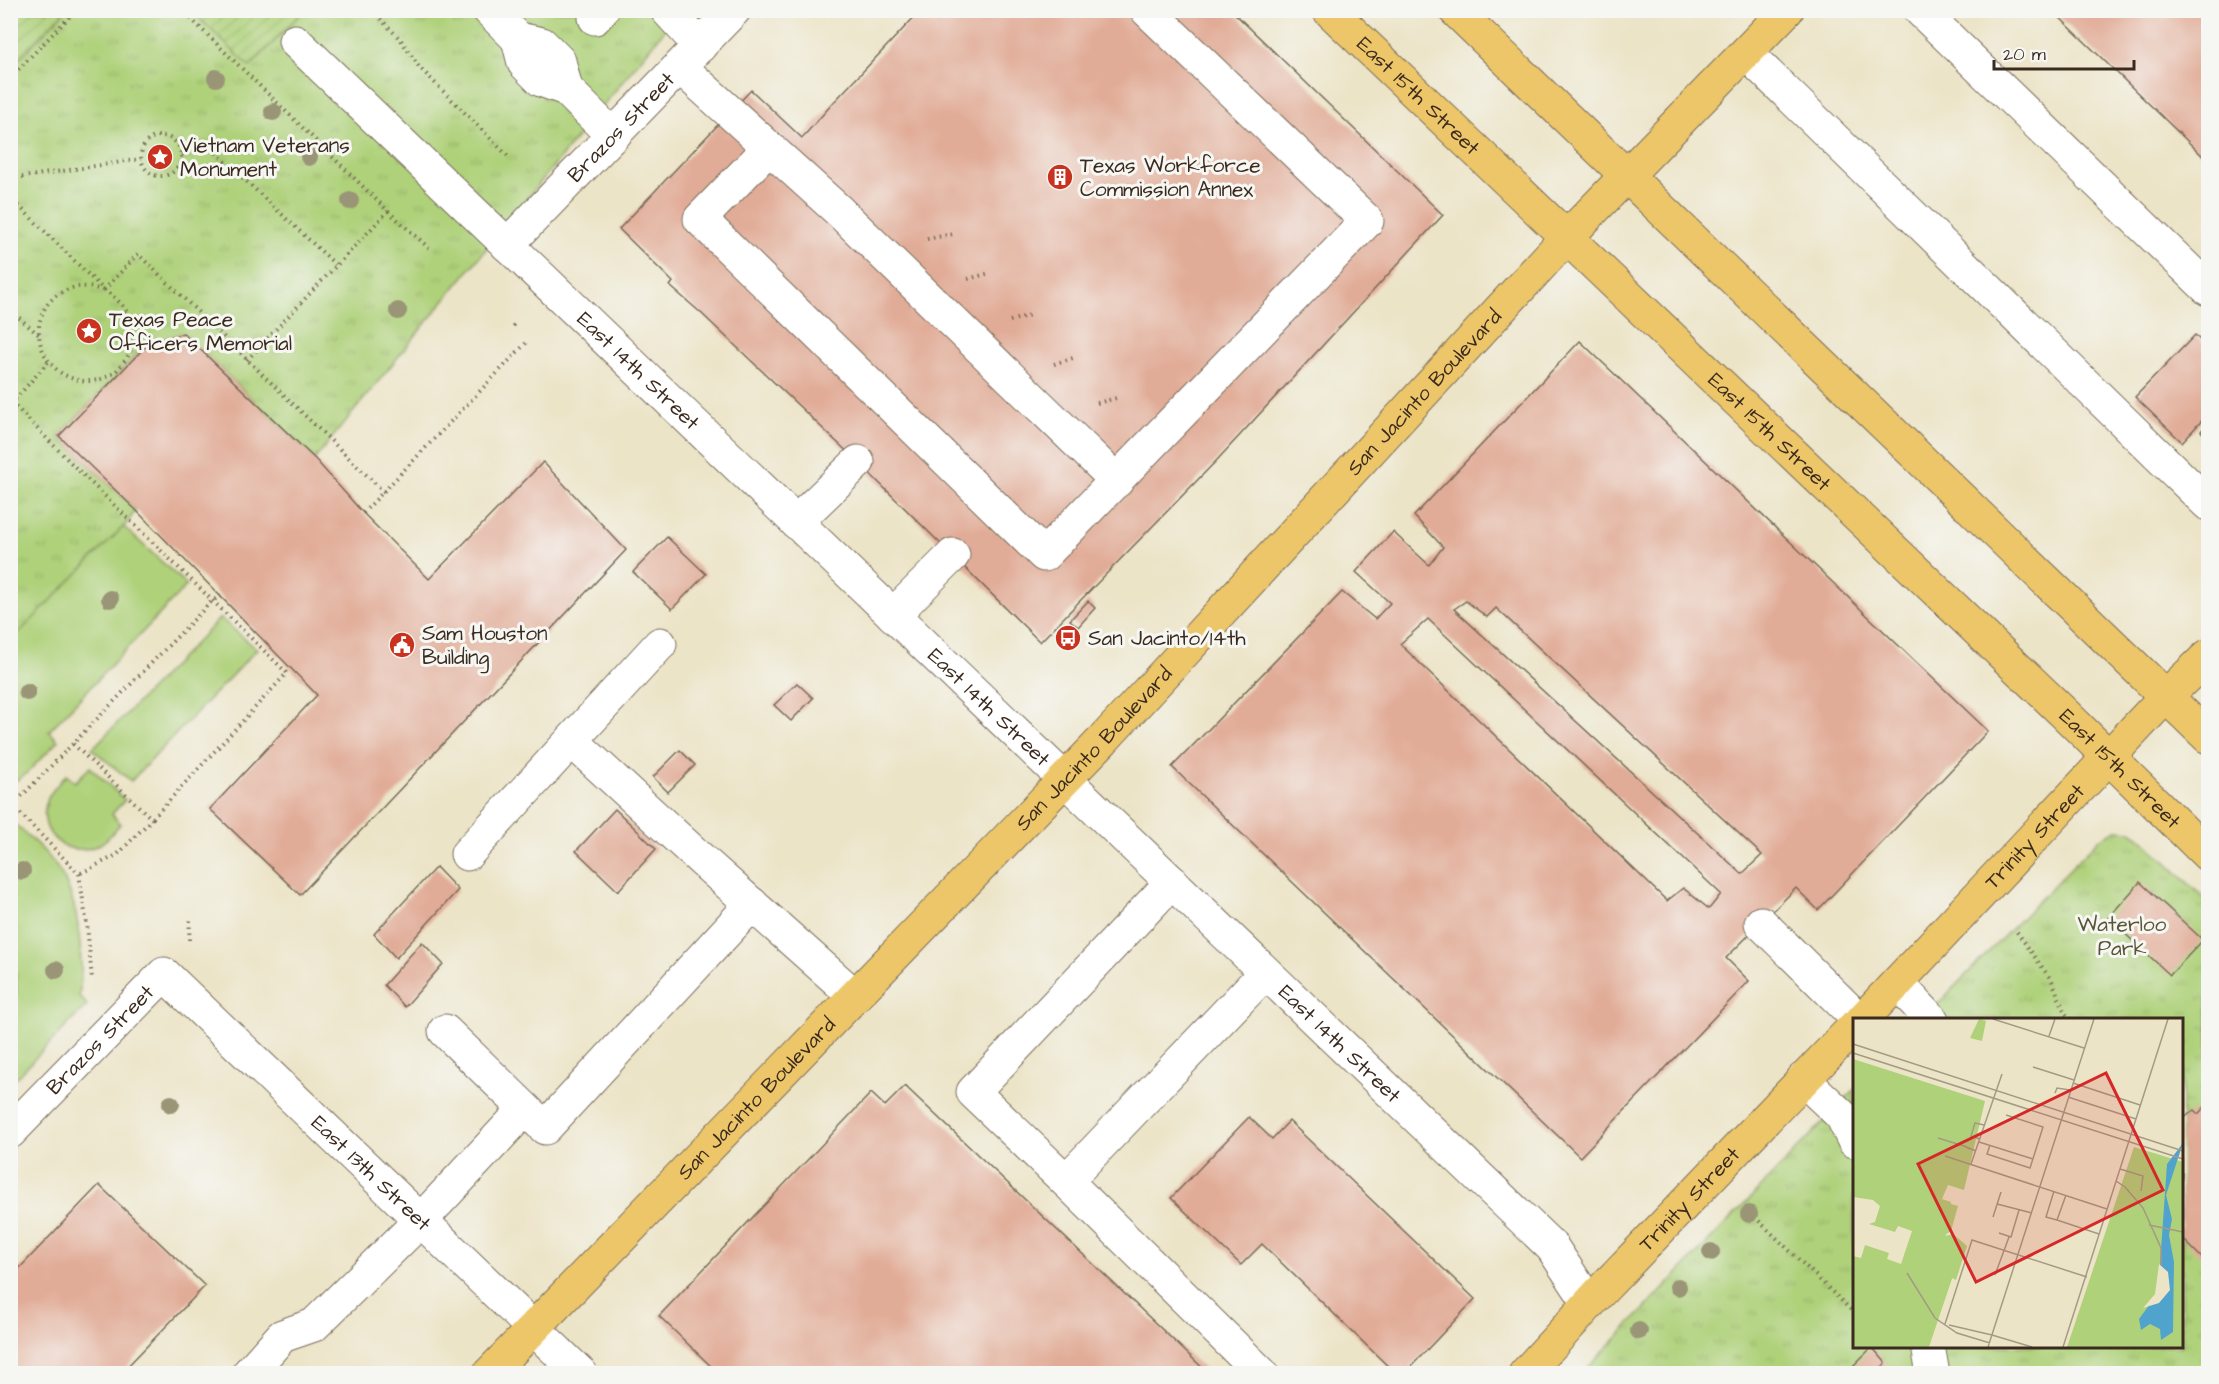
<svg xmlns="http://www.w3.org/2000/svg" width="2219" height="1384" font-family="'Architects Daughter',sans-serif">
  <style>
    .grass { fill: #afd17a; stroke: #757e4c; stroke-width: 1.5 }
    .park { fill: url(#park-tufts); stroke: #757e4c; stroke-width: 1.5 }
    .garden { fill: url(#garden-furrows); stroke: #757e4c; stroke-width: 1.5 }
    .building { fill: #e1ac97; fill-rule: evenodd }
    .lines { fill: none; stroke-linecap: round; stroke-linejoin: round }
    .minor-casing { stroke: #796b59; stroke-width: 35 }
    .major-casing { stroke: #796b59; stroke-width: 35 }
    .path { stroke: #796b59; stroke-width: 4; stroke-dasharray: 1.5 4.5; stroke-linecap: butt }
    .minor { stroke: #fff; stroke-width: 33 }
    .major { stroke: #ecc669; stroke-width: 33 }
    .tree { fill: #9b9577 }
    .labels { text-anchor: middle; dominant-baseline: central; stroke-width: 6; stroke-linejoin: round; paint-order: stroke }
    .street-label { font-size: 21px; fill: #3b2a1e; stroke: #f6f6f2 }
    .poi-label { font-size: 21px; fill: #3b2a1e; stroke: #f6f6f2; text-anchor: start }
    .park-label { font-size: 21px; fill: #585435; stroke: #f6f6f2 }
    .inset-road { fill: none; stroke: #a59a83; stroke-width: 1.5 }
    .view { fill: #d62828; fill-opacity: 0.15; stroke: #d62828; stroke-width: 3 }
    .inset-edge { fill: none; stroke: #3b2a1e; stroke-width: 3 }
  </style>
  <defs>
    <pattern id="park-tufts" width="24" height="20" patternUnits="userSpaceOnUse" patternTransform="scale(1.5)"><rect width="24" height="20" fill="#afd17a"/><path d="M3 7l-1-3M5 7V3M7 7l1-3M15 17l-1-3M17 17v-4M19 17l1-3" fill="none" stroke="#97b469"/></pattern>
    <pattern id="garden-furrows" width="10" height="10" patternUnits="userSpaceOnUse" patternTransform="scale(1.5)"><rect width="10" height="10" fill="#afd17a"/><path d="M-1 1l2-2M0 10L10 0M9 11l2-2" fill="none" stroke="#97b469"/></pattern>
  </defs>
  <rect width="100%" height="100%" fill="#f6f6f2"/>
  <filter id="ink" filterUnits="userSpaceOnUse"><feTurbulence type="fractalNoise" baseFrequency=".0167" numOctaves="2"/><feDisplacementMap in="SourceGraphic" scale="12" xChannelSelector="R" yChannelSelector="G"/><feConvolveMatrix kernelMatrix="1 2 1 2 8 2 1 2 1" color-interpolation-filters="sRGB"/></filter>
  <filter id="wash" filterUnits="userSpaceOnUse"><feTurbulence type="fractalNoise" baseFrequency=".008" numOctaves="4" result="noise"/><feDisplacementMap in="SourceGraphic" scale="24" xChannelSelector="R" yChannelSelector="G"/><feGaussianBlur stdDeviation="1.35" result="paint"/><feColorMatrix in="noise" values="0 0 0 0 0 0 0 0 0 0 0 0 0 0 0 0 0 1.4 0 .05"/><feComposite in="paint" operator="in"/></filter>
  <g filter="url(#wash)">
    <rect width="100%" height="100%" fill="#ece4c7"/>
    <g class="grass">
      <path d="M10,423L187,585L49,731L58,741L26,774L11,784Z"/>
      <path d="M220,618L257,649L131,781L92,749Z"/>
      <path d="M90,767L125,800L112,814L120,824C114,831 108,840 100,844C70,861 35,835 47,801C50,791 59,783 66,775L75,782Z"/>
      <path d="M10,821C58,858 76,885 80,945C81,963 82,979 79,996L87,1005L11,1083Z"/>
    </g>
    <g class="park">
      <path d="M11,11H680L315,459L183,333L147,344L59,436L136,510L127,523L11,641Z"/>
      <path d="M2116,830L2131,831L2139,836L2208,902V1373L1582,1374L1854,1090V1346H2182V1020L1923,1019L2099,839Z"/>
      <path d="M10,955C19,971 18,998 11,1014Z"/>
    </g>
    <g class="garden">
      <path d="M11,10L65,11L11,67L10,11Z"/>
      <path d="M192,11H303L250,67Z"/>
    </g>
    <g id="blocks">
      <g class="building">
        <path d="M921,10H1231L1443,215L1218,459L1040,642L858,462L701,313L670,286L673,282L619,229L751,90L802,138L833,103Z"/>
        <path d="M2052,10H2208V161Z"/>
        <path d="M183,333L315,459L363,513L429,579L543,462L626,550L300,895L210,809L317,695L136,510L59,436L148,344Z"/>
        <path d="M2195,335L2208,348V414L2182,442L2135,397Z"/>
        <path d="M1580,341L1988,731L1818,910L1796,888L1726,958L1749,981L1580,1157L1172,767L1342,592L1375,619L1390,603L1356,572L1393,532L1429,565L1443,547L1414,516ZM1466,601L1487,617L1496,608L1762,855L1742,874L1454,609ZM1428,619L1721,894L1709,909L1683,888L1667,901L1400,644Z"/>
        <path d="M2208,423V439L2201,431Z"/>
        <path d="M667,537L706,574L672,609L633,572Z"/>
        <path d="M1088,601L1095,608L1078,627L1070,620Z"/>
        <path d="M797,683L813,698L791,721L774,705Z"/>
        <path d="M680,750L695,765L668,792L653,777Z"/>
        <path d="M615,809L656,849L618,891L576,851Z"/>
        <path d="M436,867L458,890L396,958L374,934Z"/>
        <path d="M2140,882L2203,940L2170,975L2108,918Z"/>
        <path d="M422,942L443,964L405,1007L384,985Z"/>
        <path d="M905,1086L1091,1262L1209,1374H719L659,1316L871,1093L885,1106Z"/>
        <path d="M2208,1104V1264L2182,1238V1120L2194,1110L2198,1114Z"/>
        <path d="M1249,1117L1272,1139L1289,1121L1475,1299L1404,1374H1396L1262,1244L1241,1265L1171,1198Z"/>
        <path d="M99,1185L205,1286L120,1374H10V1278Z"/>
        <path d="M1872,1347L1886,1363L1877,1372L1879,1374H1845Z"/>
      </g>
    </g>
  </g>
  <g filter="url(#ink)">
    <use href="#blocks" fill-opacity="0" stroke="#796b59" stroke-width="1.5"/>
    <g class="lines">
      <g class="minor-casing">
        <g id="minor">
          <path d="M489,10L518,39"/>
          <path d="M667,10L700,46"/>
          <path d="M1920,10L2208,289"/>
          <path d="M595,18L602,10"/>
          <path id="s1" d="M295,41L1552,1247L1589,1303"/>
          <path d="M1746,53L2208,504"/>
          <path d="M680,67L840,212L1117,481"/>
          <path d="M566,89L559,61L542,44L518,39L524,63L541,80L566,89L613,136"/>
          <path d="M769,148L700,219L1044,555L1367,221L1147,10"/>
          <path id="s2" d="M507,245L734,10"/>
          <path d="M796,522L858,462"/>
          <path d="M893,615L953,555"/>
          <path d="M572,741L704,862L855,996"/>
          <path d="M467,854L660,644"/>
          <path d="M1172,882L973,1092L1066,1181L1265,973"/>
          <path d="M1761,923L1859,1020"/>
          <path d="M1897,983L1932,1020"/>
          <path d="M445,1031L545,1128L752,904"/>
          <path d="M1803,1079L1842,1116L1854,1141"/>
          <path id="s3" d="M10,1132L164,974L581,1374"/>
          <path d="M1066,1181L1262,1374"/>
          <path d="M1928,1346L1933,1374"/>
          <path d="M248,1374L282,1336L314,1325L421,1220L525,1109"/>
        </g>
      </g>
      <g class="major-casing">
        <g id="major">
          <path id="s4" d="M1329,10L2064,713L2208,855"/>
          <path d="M1455,10L2208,737"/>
          <path id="s5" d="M1862,1020L2166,696L2208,656"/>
          <path id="s6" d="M489,1374L1103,740L1566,238L1787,10"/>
          <path id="s7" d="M1525,1374L1599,1293L1854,1027"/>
        </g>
      </g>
      <g class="path">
        <path d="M182,10L388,211L429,248"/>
        <path d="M372,10L401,40L419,67L508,156"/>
        <path d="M10,78L76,10"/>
        <circle cx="161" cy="156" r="20"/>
        <path d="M182,154L212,149L337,266"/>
        <path d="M10,179L141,159"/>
        <path d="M10,197L104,290C133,308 145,337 121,366C113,376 98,382 84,381C32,375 21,303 72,288C83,285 94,288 104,290"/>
        <path d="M927,239L953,234"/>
        <path d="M968,279L990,273"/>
        <path d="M104,290L138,254L384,492"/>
        <path d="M10,310L39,335"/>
        <path d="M1010,321L1033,314"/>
        <path d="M513,326L516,322"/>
        <path d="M247,360L388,211"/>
        <path d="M48,362L12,403L75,467L287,673L152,819"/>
        <path d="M1054,364L1076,357"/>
        <path d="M1097,403L1120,397"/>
        <path d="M363,513L528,341"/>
        <path d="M73,744L152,819L117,855L79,874"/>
        <path d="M12,805L79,874L87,925L92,979"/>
        <path d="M13,805L212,601L221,596"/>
        <path d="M2017,932L2052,981L2065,1013L2071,1020"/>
        <path d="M189,940L190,920"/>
        <path d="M1759,1221L1854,1313"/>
      </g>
      <use href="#minor" class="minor"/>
      <use href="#major" class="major"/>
    </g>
    <g class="tree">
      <circle cx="216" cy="78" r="9"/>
      <circle cx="273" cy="112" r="9"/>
      <circle cx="309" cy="157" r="9"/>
      <circle cx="350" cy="201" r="9"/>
      <circle cx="398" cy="311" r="9"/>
      <circle cx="110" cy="599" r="9"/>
      <circle cx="27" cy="692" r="9"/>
      <circle cx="22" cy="871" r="9"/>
      <circle cx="56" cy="970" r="9"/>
      <circle cx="171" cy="1104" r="9"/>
      <circle cx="1749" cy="1214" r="9"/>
      <circle cx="1711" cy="1252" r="9"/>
      <circle cx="1678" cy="1287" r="9"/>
      <circle cx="1639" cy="1331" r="9"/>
    </g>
  </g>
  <defs>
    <g id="sight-disc" transform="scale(1.35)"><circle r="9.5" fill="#c8321e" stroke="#f6f6f2"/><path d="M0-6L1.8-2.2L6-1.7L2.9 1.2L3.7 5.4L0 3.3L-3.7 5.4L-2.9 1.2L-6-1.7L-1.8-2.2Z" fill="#fff"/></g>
    <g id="building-disc" transform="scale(1.35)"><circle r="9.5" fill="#c8321e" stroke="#f6f6f2"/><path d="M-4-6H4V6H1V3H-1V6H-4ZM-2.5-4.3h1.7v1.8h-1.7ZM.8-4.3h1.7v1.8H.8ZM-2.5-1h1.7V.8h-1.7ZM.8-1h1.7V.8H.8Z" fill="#fff"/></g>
    <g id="bus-disc" transform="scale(1.35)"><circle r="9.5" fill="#c8321e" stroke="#f6f6f2"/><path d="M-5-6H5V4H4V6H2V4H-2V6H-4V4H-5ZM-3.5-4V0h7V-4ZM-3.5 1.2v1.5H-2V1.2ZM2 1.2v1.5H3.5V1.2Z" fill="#fff"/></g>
    <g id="civic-disc" transform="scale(1.35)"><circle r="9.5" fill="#c8321e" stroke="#f6f6f2"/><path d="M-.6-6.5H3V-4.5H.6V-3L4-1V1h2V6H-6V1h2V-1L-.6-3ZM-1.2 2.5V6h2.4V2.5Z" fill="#fff"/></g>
  </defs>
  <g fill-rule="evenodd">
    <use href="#sight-disc" x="160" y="157"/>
    <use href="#building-disc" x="1060" y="177"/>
    <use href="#sight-disc" x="89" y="331"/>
    <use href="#bus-disc" x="1068" y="638"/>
    <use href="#civic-disc" x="402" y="645"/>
  </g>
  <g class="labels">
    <g class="street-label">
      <text stroke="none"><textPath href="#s4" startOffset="124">East 15th Street</textPath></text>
      <text stroke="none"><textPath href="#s2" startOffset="164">Brazos Street</textPath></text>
      <text stroke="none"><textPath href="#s1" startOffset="476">East 14th Street</textPath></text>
      <text stroke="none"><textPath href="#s6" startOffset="1356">San Jacinto Boulevard</textPath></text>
      <text stroke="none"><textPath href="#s4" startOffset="610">East 15th Street</textPath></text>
      <text stroke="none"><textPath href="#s1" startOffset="962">East 14th Street</textPath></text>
      <text stroke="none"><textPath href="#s6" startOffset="870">San Jacinto Boulevard</textPath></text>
      <text stroke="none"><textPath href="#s4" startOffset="1096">East 15th Street</textPath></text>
      <text stroke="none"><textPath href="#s5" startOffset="252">Trinity Street</textPath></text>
      <text stroke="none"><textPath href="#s3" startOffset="129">Brazos Street</textPath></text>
      <text stroke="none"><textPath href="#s1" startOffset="1448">East 14th Street</textPath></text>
      <text stroke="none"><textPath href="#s6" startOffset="384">San Jacinto Boulevard</textPath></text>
      <text stroke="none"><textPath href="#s3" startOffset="508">East 13th Street</textPath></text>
      <text stroke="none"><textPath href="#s7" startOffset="240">Trinity Street</textPath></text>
    </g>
    <g class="poi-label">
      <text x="180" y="145">Vietnam Veterans<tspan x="180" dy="24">Monument</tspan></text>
      <text x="1080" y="165">Texas Workforce<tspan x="1080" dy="24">Commission Annex</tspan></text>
      <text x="109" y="319">Texas Peace<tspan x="109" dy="24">Officers Memorial</tspan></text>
      <text x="422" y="633">Sam Houston<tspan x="422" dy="24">Building</tspan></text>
      <text x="1088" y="638">San Jacinto/14th</text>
    </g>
    <g class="park-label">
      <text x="2122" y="924">Waterloo<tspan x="2122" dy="24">Park</tspan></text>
    </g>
  </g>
  <g transform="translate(1853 1018)">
    <rect width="330" height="330" fill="#ece4c7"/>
    <path d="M126,1L133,3L129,23L117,20ZM81,181L105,188L98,213L79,226ZM100,216L114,228L103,262L93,257L92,218Z" fill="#afd17a"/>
    <path d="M0,41L132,83L111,172L95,167L89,181L98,184L91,216L106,227L108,234L76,329H0V238L8,240L12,227L36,235L34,241L48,246L59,213L45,208L42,214L16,206L22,204L27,188L20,182L0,179ZM281,129L330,144V329H214Z" fill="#afd17a"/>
    <path d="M1,81L81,107L64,168L0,147ZM240,263L239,280L252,300H272L274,287L285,289L279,299L281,312L275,329H217Z" fill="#afd17a"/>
    <path d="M330,125L313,177L319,201L316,217L321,244L320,314L308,322L307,311L297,306L288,312L286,301L305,275L314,146Z" fill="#50a3cc"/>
    <path d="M306,246L315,254L317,272L306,285L290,290L302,276Z" fill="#ece4c7"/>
    <path class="inset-road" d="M140,1L231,30M196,18L202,1M0,26L330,133M0,35L330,141M180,49L221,62M220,65L287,87M202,75L204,70L217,72M215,79L283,101M85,120L111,128M127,121L118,118L122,105L131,107M126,124L180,141M137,127L134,136L177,150L190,109L153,97M117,131L111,128L123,133M92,138L254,191M118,146L149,56M267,151L290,158L288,173M263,163L272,169L290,190L308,230V247M201,173L193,199L204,202L213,177M144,186L179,195M140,199L148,174M204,202L246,216M296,207L330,214M146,215L158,219L166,192M54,255L82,300L104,315L137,325M142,257L156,219M92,306L119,222L234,259M96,307L139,317M139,317L179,329M135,329L241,1M210,329L315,1"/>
    <path class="view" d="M253,55L310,172L123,264L65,146Z"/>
    <rect width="330" height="330" class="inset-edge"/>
  </g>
  <rect width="2219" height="1384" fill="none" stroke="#f6f6f2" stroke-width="36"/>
  <path d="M1994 60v9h140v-9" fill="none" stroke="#3b2a1e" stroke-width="3"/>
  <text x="2003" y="60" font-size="18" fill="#3b2a1e" stroke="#f6f6f2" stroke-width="4.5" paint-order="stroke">20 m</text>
</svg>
